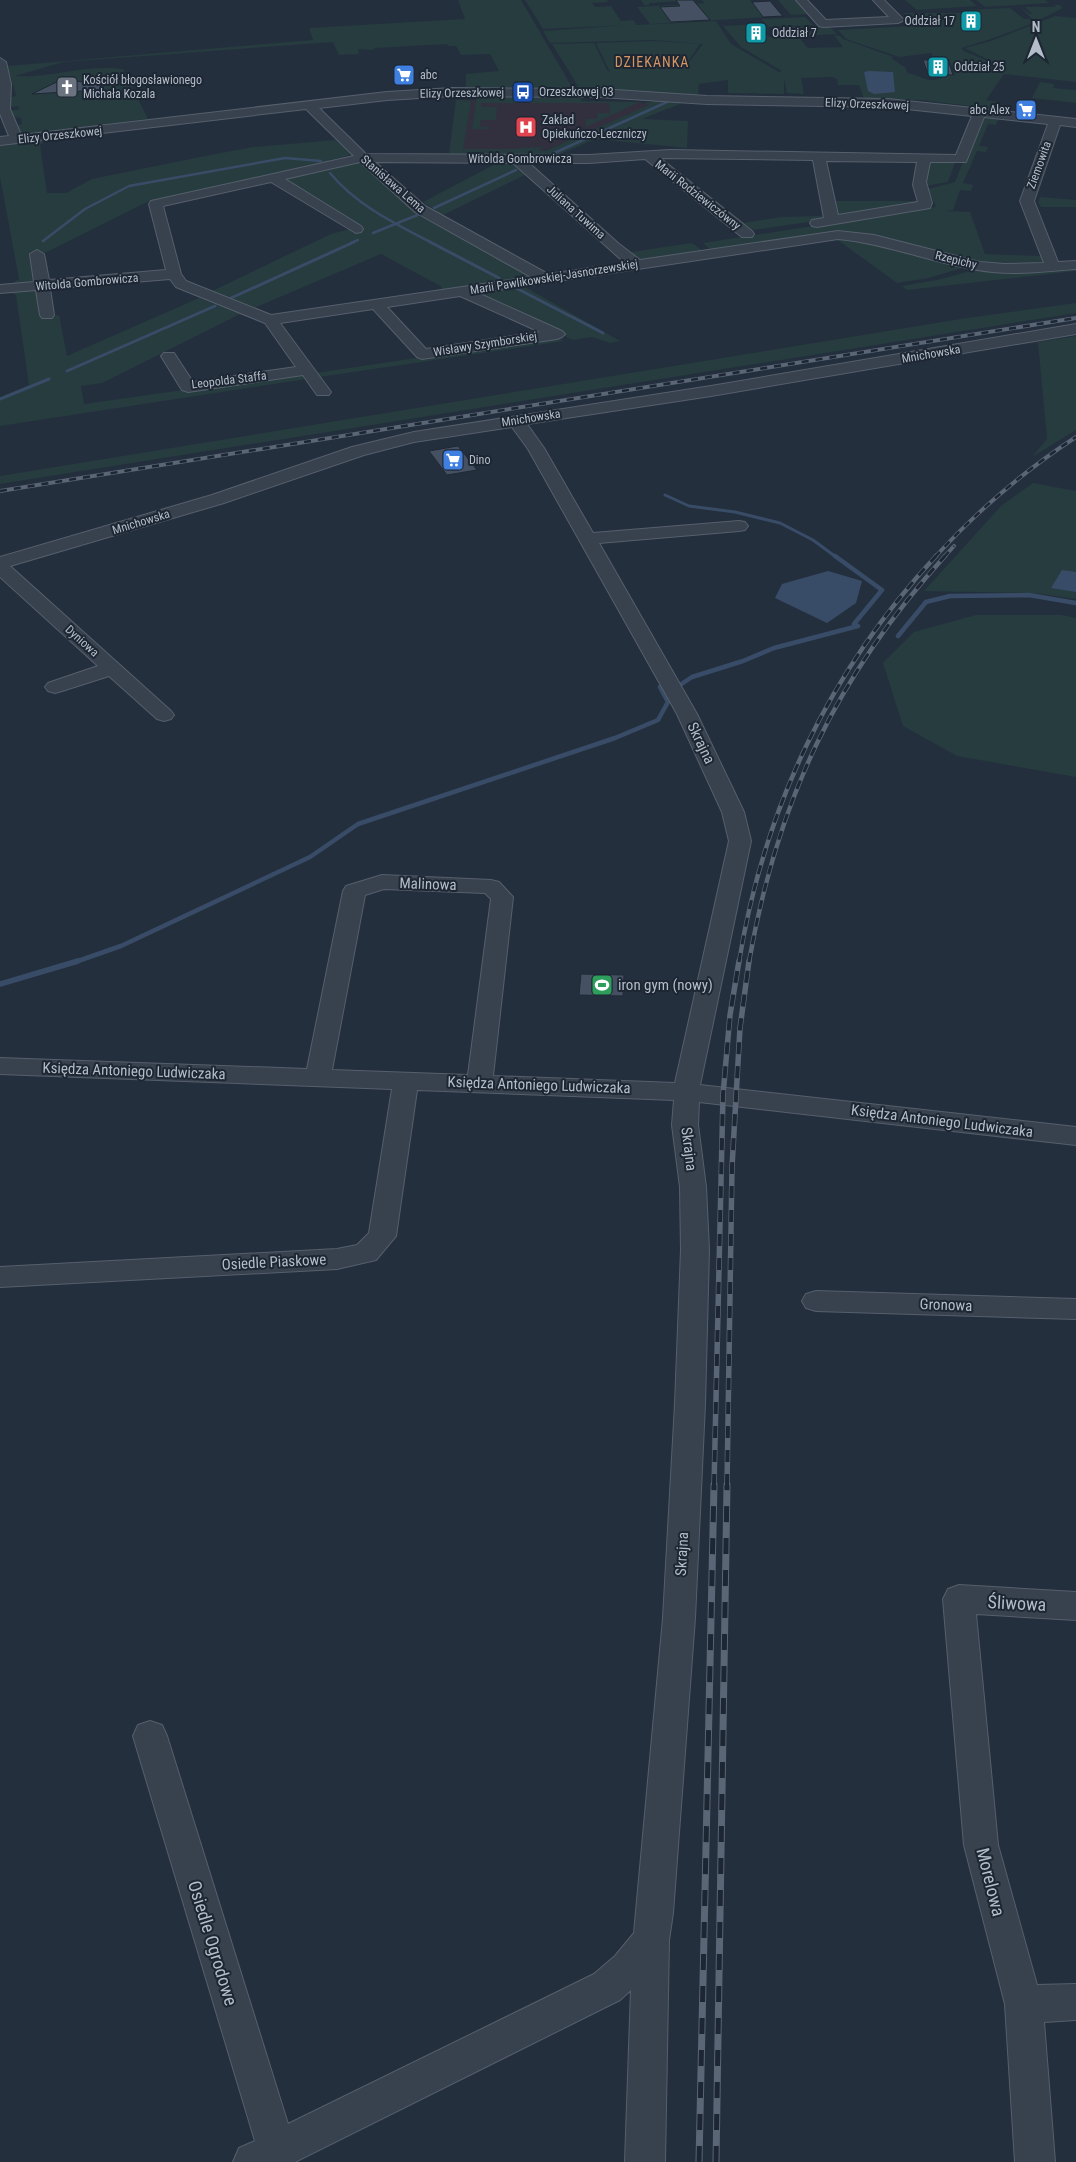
<svg xmlns="http://www.w3.org/2000/svg" width="1076" height="2162" font-family="'Roboto Condensed',sans-serif">
  <style>
    .medical { fill: #32303f }
    .green { fill: #263c3f }
    .water { fill: #394c67 }
    .lines { fill: none; stroke-linecap: round; stroke-linejoin: round }
    .stream-far3 { stroke: #394c67; stroke-width: 2.5 }
    .stream-far2 { stroke: #394c67; stroke-width: 3 }
    .stream-far1 { stroke: #394c67; stroke-width: 4.5 }
    .stream { stroke: #394c67; stroke-width: 5.5 }
    .building { fill: #455162; stroke: #1f2835 }
    .minor-casing { stroke: #565f6c; stroke-width: 2 }
    .minor { fill: #38414e; fill-rule: evenodd }
    .rail-far3-casing { stroke: #5a6575; stroke-width: 4 }
    .rail-far2-casing { stroke: #5a6575; stroke-width: 4.5 }
    .rail-far1-casing { stroke: #5a6575; stroke-width: 5.5 }
    .rail-casing { stroke: #5a6575; stroke-width: 7 }
    .rail-far3 { stroke: #1d2633; stroke-width: 2.5; stroke-dasharray: 7; stroke-linecap: butt }
    .rail-far2 { stroke: #1d2633; stroke-width: 3; stroke-dasharray: 9; stroke-linecap: butt }
    .rail-far1 { stroke: #1d2633; stroke-width: 4; stroke-dasharray: 12; stroke-linecap: butt }
    .rail { stroke: #1d2633; stroke-width: 5; stroke-dasharray: 16; stroke-linecap: butt }
    .labels { text-anchor: middle; dominant-baseline: central; stroke-width: 4; stroke-linejoin: round; paint-order: stroke }
    .far-poi-label { font-size: 12px; fill: #b4bcc9; stroke: #1d2633; text-anchor: start }
    .far-street-label { font-size: 12px; fill: #b4bcc9; stroke: #1d2633 }
    .far-neighbourhood-label { font-size: 14px; letter-spacing: 1px; fill: #d59563; stroke: #1d2633 }
    .street-label { font-size: 15px; fill: #b4bcc9; stroke: #1d2633 }
    .poi-label { font-size: 15px; fill: #b4bcc9; stroke: #1d2633; text-anchor: start }
    .near-street-label { font-size: 18px; fill: #b4bcc9; stroke: #1d2633 }
  </style>
  <rect width="100%" height="100%" fill="#242f3e"/>
  <path class="medical" d="M456,100L639,102L650,105L537,154H449Z"/>
  <g class="green">
    <path d="M458,0H521L572,87L578,86L552,44L594,43L607,70L610,72L596,43L655,41L700,44L685,66L680,68L686,66L703,44L655,40L550,43L543,31L628,25L543,29L525,0H607L608,2L592,3L595,7L611,6L621,21L634,20L636,25L716,21L731,44L779,72L782,71L741,47L723,26L763,24L768,31H764L769,37H777L771,28L828,25L837,34L798,36L808,48L843,47L834,35L840,36L843,39L894,57L891,58L906,68L907,73C927,77 923,84 946,77V75H955L949,59H940L939,56H933L931,53L899,57L846,39L838,30L912,26L909,22L835,27L832,24L907,17L904,13H964L962,10L1010,8L1024,19H1032L1020,7L1030,14H1032L1025,7H1056L1054,5H1060L1063,8C1030,26 996,38 961,48L964,51L1009,70L965,48L991,41L1055,16L1076,18V82L1004,74L986,100L999,102L995,109L921,100L864,99L859,85H838L837,79L833,77L801,78L804,94L787,93L784,78V94L728,93V80L699,84L698,96L607,89L468,87H466V74L499,71L490,54L461,55L456,46H448L447,44L374,48V50L358,49L359,54L339,55L333,42L63,62L15,76C51,78 87,64 123,69L148,119L24,134L16,133L15,126L22,124L21,118L13,117L10,111L19,109L18,106L10,107L8,98L16,96L8,66L313,40L309,28L465,19Z"/>
    <path d="M641,0H750L765,17L783,16L650,24L637,7L705,3L701,0L649,3V5H644Z"/>
    <path d="M778,0H798L811,14L791,15Z"/>
    <path d="M905,0H970L977,6L917,10Z"/>
    <path d="M976,0H1045L1049,3L985,7Z"/>
    <path d="M805,17L813,25L769,27L761,19Z"/>
    <path d="M1040,82L1054,84L1053,88L1076,90V103L1032,98Z"/>
    <path d="M477,95L638,97L639,98L581,96V101L639,102L586,127V119H597L598,113H610L609,103H481V107H497L496,120H481L480,127H489V129H472Z"/>
    <path d="M456,100L471,101L463,149H510L542,147H544L539,150L545,151L649,105L644,103L654,102L649,100L714,103L715,105L685,102L642,119L688,121L687,148L595,139L558,155L552,154H449Z"/>
    <path d="M982,115L999,118L996,125L988,124L979,146L988,147L986,152L977,151L963,183L973,185L971,191L960,190L953,210L945,211L970,212L985,254L1041,256L1045,262L1044,264H982L860,234L712,251L703,243L936,207L928,189L955,182Z"/>
    <path d="M47,140L40,145L47,193H66L92,179L195,158L253,147L336,140L351,153L347,156L329,160L328,163L147,202L47,252L32,253L37,283L10,285L19,279L0,177V145Z"/>
    <path d="M956,160L948,182L926,186L929,161Z"/>
    <path d="M354,161L362,162L413,209V211L533,277L440,291L442,287L381,254L254,308L212,291L331,234L350,229L282,180L284,177Z"/>
    <path d="M501,161L512,163L525,175L443,215L423,202Z"/>
    <path d="M1040,197L1076,200V207H1041L1038,202Z"/>
    <path d="M834,201H921L922,205L837,218Z"/>
    <path d="M822,216V220L754,230L743,223L781,217Z"/>
    <path d="M837,236L968,266L929,278L897,283L835,238Z"/>
    <path d="M691,243L695,245L704,252L640,262L630,254L631,252Z"/>
    <path d="M668,264L525,287L620,341L610,343L592,337L573,340L470,293Z"/>
    <path d="M1076,267V271L907,290L902,286L937,280L975,270Z"/>
    <path d="M39,289L43,317L59,315L67,356L199,298L240,314L102,383L81,386L84,404L303,373L307,379L0,426V397L29,385L16,295L8,292Z"/>
    <path d="M1076,303V313L0,484V476L967,318Z"/>
    <path d="M1076,336V430L1032,457L1047,439L1038,342Z"/>
    <path d="M556,337L564,341L319,377L316,373Z"/>
    <path d="M1033,483L1076,491V599L1035,593L924,591L1002,505Z"/>
    <path d="M976,615H1061L1076,618V777L957,756L903,726L883,663L914,632Z"/>
  </g>
  <g class="water">
    <path d="M869,71L893,72L895,92L874,94L868,91L864,72Z"/>
    <path d="M1062,570L1076,572V592L1051,588Z"/>
    <path d="M828,571L862,581L856,603L827,623L775,598L782,584Z"/>
  </g>
  <g class="lines">
    <g class="stream-far3">
      <path d="M552,154L667,102"/>
      <path d="M330,173C356,205 396,224 432,243"/>
      <path d="M434,208L516,170"/>
      <path d="M373,233L420,214"/>
      <path d="M43,241L85,209L129,186L285,158L321,161"/>
      <path d="M351,243L358,240"/>
    </g>
    <g class="stream-far2">
      <path d="M430,242L499,278"/>
      <path d="M514,287L603,333"/>
      <path d="M231,298L354,242"/>
      <path d="M67,371L215,306"/>
      <path d="M0,399L49,379"/>
      <path d="M665,495L689,506L735,512L780,523L813,540L836,557"/>
    </g>
    <g class="stream-far1">
      <path d="M898,636L926,602L950,596L1029,595L1076,603"/>
      <path d="M680,685L692,677L743,661L774,648L858,626L854,624L882,590L835,556"/>
      <path d="M75,962L121,946L310,857L358,824L615,738L658,720L668,702L660,687"/>
    </g>
    <path class="stream" d="M0,984L78,961"/>
  </g>
  <g class="building">
    <path d="M676,0H693L710,20L671,22L660,7L680,6Z"/>
    <path d="M770,1L781,14L783,16L763,17L752,2Z"/>
    <path d="M923,60H948L953,75L928,74Z"/>
    <path d="M63,79L101,85L100,90L32,94Z"/>
    <path d="M458,446L477,470L447,475L429,451Z"/>
    <path d="M581,974L624,975L623,996L579,995Z"/>
  </g>
  <g class="lines">
    <g class="minor-casing">
      <g id="minor">
        <path d="M796,0H807L826,20L889,17L873,0H884L904,20L898,23L823,27L819,26Z"/>
        <path d="M0,58L6,62L11,84L10,109L21,135L387,92L452,88L600,89L707,96L888,99L1076,119V127L1060,125L1034,201L1058,262L1076,261V269C1048,271 1020,275 992,272C939,266 891,244 838,239L478,293L562,331L565,334L562,337L557,339L422,359L417,357L373,309L280,323L331,392L329,395H317L303,375L188,392L182,390L180,387L161,356L164,353H174L193,382L296,367L265,323L176,287L170,279L50,289L54,315L52,318H42L40,315L36,290L0,293V285L34,282L30,254L37,250L44,254L49,280L166,270L149,204L151,201L354,156L306,109L0,145V137L9,136L0,114ZM452,96L600,97L707,104L888,107L972,116L956,155L670,150L589,155L366,154L319,108L387,100ZM984,117L1048,124L1020,201L1044,263L1004,264L980,262L874,235L838,231L640,260L619,244L529,163H589L645,159L742,237H752L754,234L752,231L660,158L813,160L824,218L812,220L810,223L812,226L817,227L930,208L932,203L926,182L930,162H966ZM826,161L917,162L913,185L918,202L838,215ZM360,162L415,212L531,277L271,315L186,281L181,274L163,206L271,182L356,233L361,232L363,229L361,226L285,179ZM375,162L513,163L625,263L548,274L425,206ZM460,296L540,332L426,349L387,307Z"/>
        <path d="M1076,324V334L711,396L527,424L544,448L593,533L739,521L745,522L748,526L745,530L739,531L599,543L697,714L744,812L751,841L700,1085L1076,1127V1145L699,1102L698,1125L706,1187L709,1250L705,1404L695,1618L673,1913L669,1940L665,2162H625L631,1990L620,2000L295,2162H233L239,2148L255,2141L133,1736L138,1725L150,1721L162,1725L167,1736L288,2124L594,1974L615,1956L634,1933L663,1618L675,1404L681,1250L680,1187L672,1125L674,1100L417,1090L396,1236L376,1260L337,1269L0,1287V1267L337,1249L357,1245L369,1233L392,1089L0,1074V1058L307,1069L343,891L346,886L382,875L491,880L499,882L513,897L493,1076L675,1083L729,841L722,812L677,714L528,449L512,427L414,442L364,455L224,503L10,566L171,711L174,715L171,719L164,721L157,719L109,676L62,691L55,693L48,691L45,687L48,683L98,666L0,577V557L212,495L352,447L414,432L711,386ZM384,889L485,893L491,899L468,1075L332,1070L365,895Z"/>
        <path d="M816,1291L1076,1299V1319L816,1311L806,1308L802,1301L806,1294Z"/>
        <path d="M959,1585L1076,1592V1620L976,1614L998,1845L1037,1985L1076,1984V2020L1044,2022L1055,2162H1015L1005,2004L964,1845L943,1599L948,1589Z"/>
      </g>
    </g>
    <use href="#minor" class="minor"/>
    <g class="rail-far3-casing">
      <g id="rail-far3">
        <path d="M0,491L1076,318"/>
        <path d="M935,557C977,511 1024,471 1076,437"/>
        <path d="M944,557L954,546"/>
      </g>
    </g>
    <g class="rail-far2-casing">
      <g id="rail-far2">
        <path d="M739,962C764,808 830,670 936,556"/>
        <path d="M749,962C777,802 836,676 945,556"/>
      </g>
    </g>
    <g class="rail-far1-casing">
      <g id="rail-far1">
        <path d="M714,1486L723,1095L730,1015L739,961"/>
        <path d="M727,1486L732,1167L740,1028L749,961"/>
      </g>
    </g>
    <g class="rail-casing">
      <g id="rail">
        <path d="M699,2162L714,1485"/>
        <path d="M716,2162L727,1485"/>
      </g>
    </g>
    <use href="#rail-far3" class="rail-far3"/>
    <use href="#rail-far2" class="rail-far2"/>
    <use href="#rail-far1" class="rail-far1"/>
    <use href="#rail" class="rail"/>
  </g>
  <defs>
    <g id="building-square" transform="scale(1.125)"><rect x="-9" y="-9" width="18" height="18" rx="4" fill="#0f9aa8" stroke="#1d2633"/><path d="M-4-6H4V6H1V3H-1V6H-4ZM-2.5-4.3h1.7v1.8h-1.7ZM.8-4.3h1.7v1.8H.8ZM-2.5-1h1.7V.8h-1.7ZM.8-1h1.7V.8H.8Z" fill="#fff"/></g>
    <g id="supermarket-square" transform="scale(1.125)"><rect x="-9" y="-9" width="18" height="18" rx="4" fill="#3f7fe0" stroke="#1d2633"/><path d="M-6-5.5h2.5l.6 2H6L4.5 2H-2.5L-4.4-4H-6ZM-1.5 3.2a1.3 1.3 0 1 0 .1 0ZM3 3.2a1.3 1.3 0 1 0 .1 0Z" fill="#fff"/></g>
    <g id="church-square" transform="scale(1.125)"><rect x="-9" y="-9" width="18" height="18" rx="4" fill="#6b7280" stroke="#1d2633"/><path d="M-1.2-6h2.4v3.5h3.3v2.4h-3.3V6h-2.4V-.1h-3.3v-2.4h3.3Z" fill="#fff"/></g>
    <g id="bus-square" transform="scale(1.125)"><rect x="-9" y="-9" width="18" height="18" rx="4" fill="#1a4fb4" stroke="#1d2633"/><path d="M-5-6H5V4H4V6H2V4H-2V6H-4V4H-5ZM-3.5-4V0h7V-4ZM-3.5 1.2v1.5H-2V1.2ZM2 1.2v1.5H3.5V1.2Z" fill="#fff"/></g>
    <g id="hospital-square" transform="scale(1.125)"><rect x="-9" y="-9" width="18" height="18" rx="4" fill="#e0444e" stroke="#1d2633"/><path d="M-5-5h3v3.5h4V-5h3V5h-3V1.5h-4V5h-3Z" fill="#fff"/></g>
    <g id="stadium-square" transform="scale(1.125)"><rect x="-9" y="-9" width="18" height="18" rx="4" fill="#2e9e5b" stroke="#1d2633"/><path d="M0-5a6.5 5 0 1 0 0 10a6.5 5 0 1 0 0-10ZM-3.5-1.8h7v3.6h-7Z" fill="#fff"/></g>
  </defs>
  <g fill-rule="evenodd">
    <use href="#building-square" x="971" y="21"/>
    <use href="#building-square" x="756" y="33"/>
    <use href="#building-square" x="938" y="67"/>
    <use href="#supermarket-square" x="404" y="75"/>
    <use href="#church-square" x="67" y="87"/>
    <use href="#bus-square" x="523" y="92"/>
    <use href="#supermarket-square" x="1026" y="110"/>
    <use href="#hospital-square" x="526" y="127"/>
    <use href="#supermarket-square" x="453" y="460"/>
    <use href="#stadium-square" x="602" y="985"/>
  </g>
  <g class="labels">
    <g class="far-poi-label">
      <text x="955" y="21" text-anchor="end">Oddział 17</text>
      <text x="772" y="33">Oddział 7</text>
      <text x="954" y="67">Oddział 25</text>
      <text x="420" y="75">abc</text>
      <text x="83" y="80">Kościół błogosławionego<tspan x="83" dy="14">Michała Kozala</tspan></text>
      <text x="539" y="92">Orzeszkowej 03</text>
      <text x="1010" y="110" text-anchor="end">abc Alex</text>
      <text x="542" y="120">Zakład<tspan x="542" dy="14">Opiekuńczo-Leczniczy</tspan></text>
      <text x="469" y="460">Dino</text>
    </g>
    <g class="far-street-label">
      <text transform="translate(462 93) rotate(-1)">Elizy Orzeszkowej</text>
      <text transform="translate(867 104) rotate(2)">Elizy Orzeszkowej</text>
      <text transform="translate(60 135) rotate(-6)">Elizy Orzeszkowej</text>
      <text x="520" y="159">Witolda Gombrowicza</text>
      <text transform="translate(1039 165) rotate(-70)">Ziemowita</text>
      <text transform="translate(393 184) rotate(41)">Stanisława Lema</text>
      <text transform="translate(698 195) rotate(38)">Marii Rodziewiczówny</text>
      <text transform="translate(576 212) rotate(42)">Juliana Tuwima</text>
      <text transform="translate(956 260) rotate(14)">Rzepichy</text>
      <text transform="translate(554 277) rotate(-9)">Marii Pawlikowskiej-Jasnorzewskiej</text>
      <text transform="translate(87 282) rotate(-5)">Witolda Gombrowicza</text>
      <text transform="translate(485 344) rotate(-9)">Wisławy Szymborskiej</text>
      <text transform="translate(931 354) rotate(-10)">Mnichowska</text>
      <text transform="translate(229 380) rotate(-7)">Leopolda Staffa</text>
      <text transform="translate(531 418) rotate(-9)">Mnichowska</text>
      <text transform="translate(141 522) rotate(-17)">Mnichowska</text>
      <text transform="translate(82 641) rotate(42)">Dyniowa</text>
    </g>
    <g class="far-neighbourhood-label">
      <text x="652" y="62">DZIEKANKA</text>
    </g>
    <g class="street-label">
      <text transform="translate(701 743) rotate(64)">Skrajna</text>
      <text transform="translate(428 884) rotate(2)">Malinowa</text>
      <text transform="translate(134 1071) rotate(2)">Księdza Antoniego Ludwiczaka</text>
      <text transform="translate(539 1085) rotate(2)">Księdza Antoniego Ludwiczaka</text>
      <text transform="translate(942 1121) rotate(7)">Księdza Antoniego Ludwiczaka</text>
      <text transform="translate(689 1149) rotate(83)">Skrajna</text>
      <text transform="translate(274 1262) rotate(-3)">Osiedle Piaskowe</text>
      <text transform="translate(946 1305) rotate(2)">Gronowa</text>
      <text transform="translate(682 1554) rotate(-87)">Skrajna</text>
    </g>
    <g class="poi-label">
      <text x="618" y="985">iron gym (nowy)</text>
    </g>
    <g class="near-street-label">
      <text transform="translate(1017 1603) rotate(3)">Śliwowa</text>
      <text transform="translate(991 1882) rotate(76)">Morelowa</text>
      <text transform="translate(213 1943) rotate(73)">Osiedle Ogrodowe</text>
    </g>
  </g>
  <g transform="translate(1036 40)" stroke="#1d2633" stroke-width="4" paint-order="stroke">
  <path d="M0-4L9 19L0 12L-9 19Z" fill="#b4bcc9"/>
  <text y="-8" font-size="14" font-weight="bold" text-anchor="middle" fill="#b4bcc9">N</text>
  </g>
</svg>
